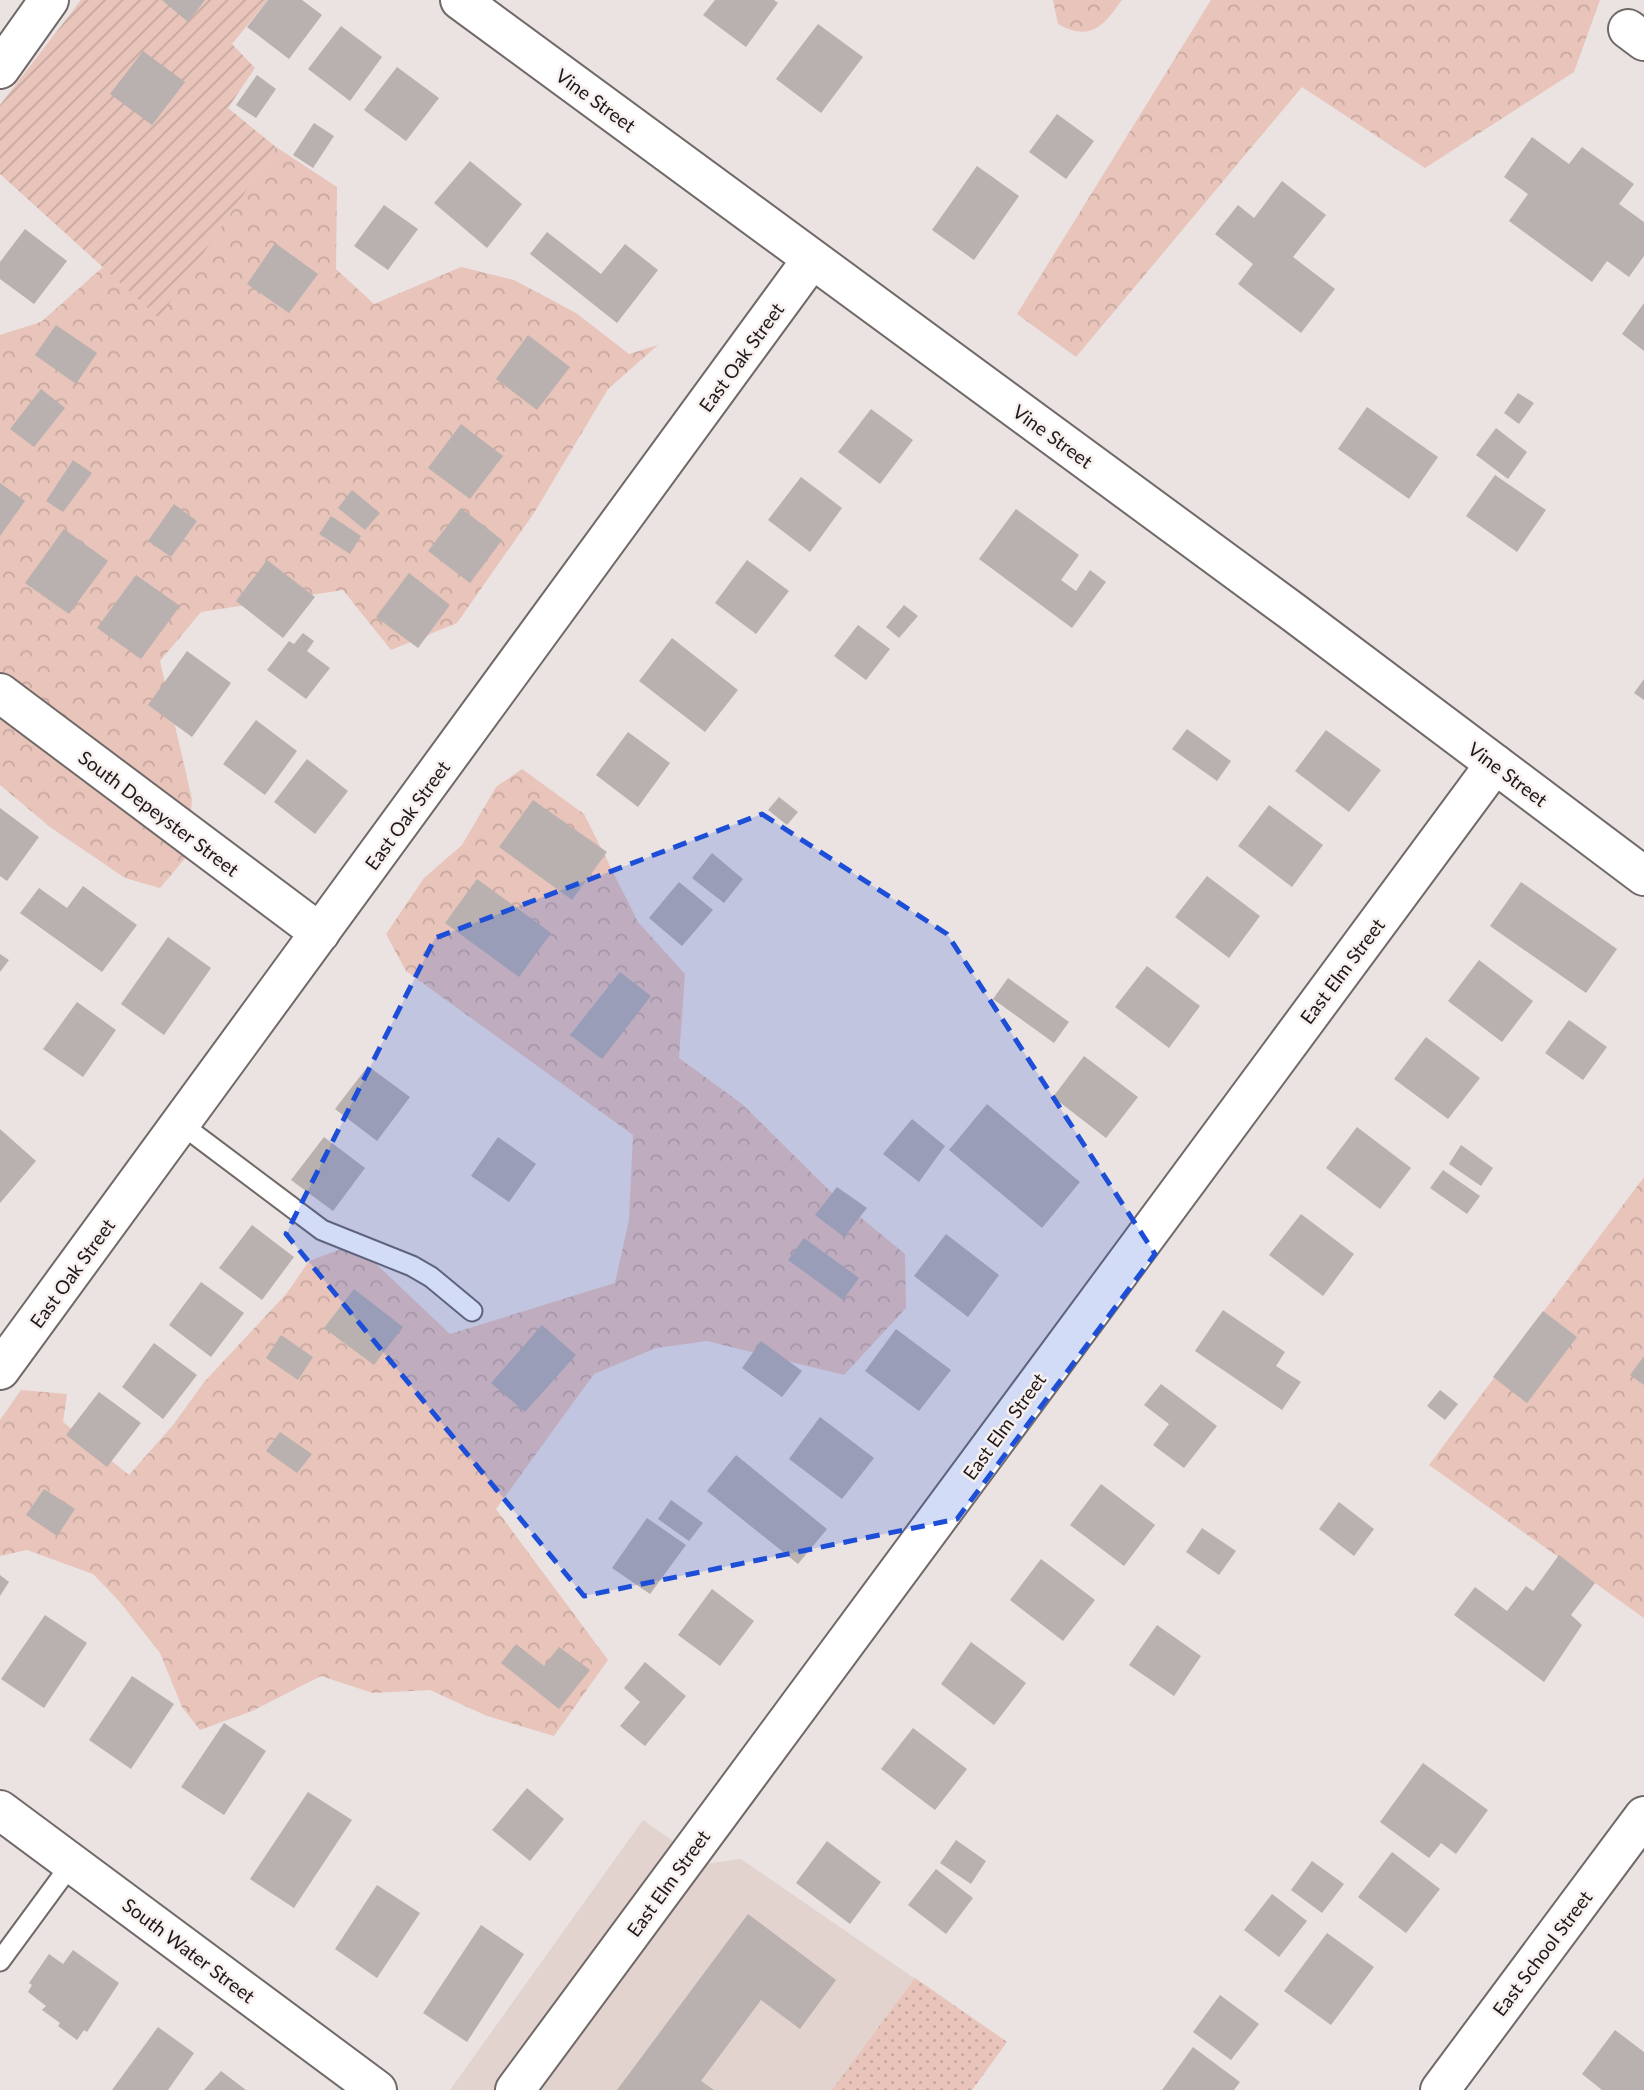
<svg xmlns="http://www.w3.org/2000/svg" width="1644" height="2090" font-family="Lato,sans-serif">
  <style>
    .built { fill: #e2d3cf }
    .grass { fill: url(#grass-dots) }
    .forest { fill: url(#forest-crowns) }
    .garden { fill: url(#garden-furrows) }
    .building { fill: #b8b1af }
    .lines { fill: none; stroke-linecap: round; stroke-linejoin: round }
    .lane-casing { stroke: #706968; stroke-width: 23 }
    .street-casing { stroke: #706968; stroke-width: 42 }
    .primary-casing { stroke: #706968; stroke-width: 42 }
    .lane { stroke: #fff; stroke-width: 19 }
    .street { stroke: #fff; stroke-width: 38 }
    .primary { stroke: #fff; stroke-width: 38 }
    .marked { fill: #1d4ed8; fill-opacity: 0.2; stroke: #1d4ed8; stroke-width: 5; stroke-dasharray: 14 9; stroke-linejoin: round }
    .labels { text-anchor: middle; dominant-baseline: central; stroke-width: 5; stroke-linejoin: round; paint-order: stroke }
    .street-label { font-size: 19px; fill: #1c1918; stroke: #f7f0ee }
  </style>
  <defs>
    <pattern id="grass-dots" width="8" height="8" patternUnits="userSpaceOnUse" patternTransform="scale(1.75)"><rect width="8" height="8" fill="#e8c4ba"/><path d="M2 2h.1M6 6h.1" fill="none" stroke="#c6a89f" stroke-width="1.8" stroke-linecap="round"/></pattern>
    <pattern id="forest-crowns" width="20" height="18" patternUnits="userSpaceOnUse" patternTransform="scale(1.75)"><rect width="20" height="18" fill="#e8c4ba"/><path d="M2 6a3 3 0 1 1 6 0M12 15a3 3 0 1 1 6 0" fill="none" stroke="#c6a89f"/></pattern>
    <pattern id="garden-furrows" width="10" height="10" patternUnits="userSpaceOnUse" patternTransform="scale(1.75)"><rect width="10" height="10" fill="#e8c4ba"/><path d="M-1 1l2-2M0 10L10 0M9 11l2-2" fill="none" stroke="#c6a89f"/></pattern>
  </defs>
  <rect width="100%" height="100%" fill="#eae3e1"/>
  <path class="built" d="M643,1820L705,1864L741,1859L1007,2042L972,2090H450Z"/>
  <path class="grass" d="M915,1978L1007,2042L972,2090H832Z"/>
  <g class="forest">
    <path d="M1053,0H1122C1103,26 1091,42 1058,24Z"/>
    <path d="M1211,0H1600L1574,72L1425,168L1302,87L1076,357L1017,314Z"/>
    <path d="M276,147L337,187L336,269L374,304L461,267L514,280L576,313L629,354L658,345L608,389L534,513L457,623L391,650L343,590L201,612L160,661L192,799L187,856L160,888L125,878L50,827L0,785V335L41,322L103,267L159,317Z"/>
    <path d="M522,769L584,814L638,922L685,974L679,1058L742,1104L837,1198L905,1254L906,1308L844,1375L707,1341L656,1348L594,1374L496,1509L608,1660L554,1736L487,1716L430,1690L373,1693L321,1676L252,1711L200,1730L182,1707L160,1653L119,1601L93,1574L27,1550L0,1556V1420L21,1390L67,1394L63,1422L129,1475L173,1425L205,1381L287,1293L309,1261L355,1244L450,1334L615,1283L629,1220L633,1135L406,971L386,934L424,878L462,845L496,787Z"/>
    <path d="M1644,1177V1618L1429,1465Z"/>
  </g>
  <path class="garden" d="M81,0H268L232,44L255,68L228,108L276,147L159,318L0,174V105Z"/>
  <g class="building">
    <path d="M162,0H205L188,22Z"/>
    <path d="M268,0H302L322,15L289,59L247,27Z"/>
    <path d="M715,0H774L778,3L746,47L703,15Z"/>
    <path d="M818,24L863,57L821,113L776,79Z"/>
    <path d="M341,26L382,57L350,101L308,69Z"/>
    <path d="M143,51L185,82L152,125L110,94Z"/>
    <path d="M397,67L439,98L406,141L364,110Z"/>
    <path d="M257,75L276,89L256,118L236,105Z"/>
    <path d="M1057,114L1094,141L1066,179L1029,152Z"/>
    <path d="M314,123L334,136L313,168L293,155Z"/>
    <path d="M1532,137L1569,164L1582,147L1634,184L1619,204L1644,222V256L1629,277L1607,261L1592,282L1509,221L1528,194L1504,177Z"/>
    <path d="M470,161L522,204L487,248L434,203Z"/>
    <path d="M977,166L1019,196L974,260L932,230Z"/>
    <path d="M1282,181L1326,215L1293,257L1335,289L1301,333L1238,284L1253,264L1215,234L1238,205L1254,218Z"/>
    <path d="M384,205L418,229L388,270L354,246Z"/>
    <path d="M25,229L67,261L34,304L0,279V262Z"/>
    <path d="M547,232L601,274L625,244L658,270L617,323L530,254Z"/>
    <path d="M275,243L318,274L289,313L247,284Z"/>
    <path d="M1644,303V351L1622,334Z"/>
    <path d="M56,325L97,353L76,384L35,355Z"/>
    <path d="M528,335L570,367L537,410L496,379Z"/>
    <path d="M41,389L65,408L34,447L10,429Z"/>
    <path d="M1518,393L1534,403L1519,424L1504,413Z"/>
    <path d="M1367,407L1438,457L1409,499L1338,449Z"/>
    <path d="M871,409L913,440L880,484L838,452Z"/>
    <path d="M461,424L503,456L470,499L428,468Z"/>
    <path d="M1496,428L1527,452L1508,479L1476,455Z"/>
    <path d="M73,460L92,473L63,512L46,501Z"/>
    <path d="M1495,475L1546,510L1517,552L1466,516Z"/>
    <path d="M801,477L842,508L810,552L768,520Z"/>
    <path d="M0,483L25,501L0,536Z"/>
    <path d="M352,490L380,513L365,530L338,508Z"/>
    <path d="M174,504L197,521L171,557L148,541Z"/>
    <path d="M461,508L502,540L470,583L428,551Z"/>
    <path d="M1016,509L1079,555L1061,580L1076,591L1090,570L1106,582L1072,628L979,559Z"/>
    <path d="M331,516L361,536L350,554L319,534Z"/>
    <path d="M64,529L108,561L69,614L25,583Z"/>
    <path d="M267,560L315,597L283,638L236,601Z"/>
    <path d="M747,560L789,591L756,634L715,603Z"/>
    <path d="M409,573L450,605L418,648L376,617Z"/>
    <path d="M136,575L180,606L141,659L97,628Z"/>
    <path d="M904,605L918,616L899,638L886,627Z"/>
    <path d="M858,625L890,649L866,680L834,656Z"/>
    <path d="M303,633L314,641L307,651L330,668L306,699L267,670L289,641L294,644Z"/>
    <path d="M672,638L738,690L705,732L639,681Z"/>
    <path d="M187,651L231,683L192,737L148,705Z"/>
    <path d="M1644,679V700L1634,693Z"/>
    <path d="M256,720L297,751L265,795L223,764Z"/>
    <path d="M1187,729L1231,761L1217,781L1172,749Z"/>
    <path d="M1326,730L1381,770L1349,812L1295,771Z"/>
    <path d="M628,732L670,763L638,807L596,775Z"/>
    <path d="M307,759L348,791L315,834L274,802Z"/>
    <path d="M779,797L798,812L787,825L768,810Z"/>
    <path d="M533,800L607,852L572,900L499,847Z"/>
    <path d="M1269,805L1323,845L1292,887L1238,846Z"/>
    <path d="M0,808L39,837L7,881L0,876Z"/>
    <path d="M712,853L743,879L724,903L692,878Z"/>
    <path d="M1207,876L1260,916L1229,958L1175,917Z"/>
    <path d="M477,879L551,933L519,977L445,923Z"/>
    <path d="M679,882L713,910L682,946L649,918Z"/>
    <path d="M1521,882L1617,949L1586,993L1490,926Z"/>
    <path d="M83,886L137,925L102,972L20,913L39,888L67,908Z"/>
    <path d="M168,937L211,968L164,1035L121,1004Z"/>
    <path d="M0,954L9,960L0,972Z"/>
    <path d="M1479,960L1533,1001L1502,1042L1448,1001Z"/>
    <path d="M1147,966L1200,1006L1169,1048L1115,1007Z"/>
    <path d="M620,972L651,996L602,1059L570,1035Z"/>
    <path d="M1008,978L1069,1022L1054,1043L993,999Z"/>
    <path d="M77,1002L116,1030L83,1077L43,1049Z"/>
    <path d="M1569,1020L1607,1047L1583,1080L1545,1053Z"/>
    <path d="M1426,1037L1480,1078L1448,1119L1394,1079Z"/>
    <path d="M1084,1056L1138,1097L1106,1138L1053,1097Z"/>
    <path d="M368,1066L410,1097L377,1141L335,1109Z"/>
    <path d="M987,1104L1080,1182L1042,1228L949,1150Z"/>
    <path d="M912,1119L945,1146L919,1182L883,1154Z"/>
    <path d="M1357,1127L1411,1168L1380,1209L1326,1168Z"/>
    <path d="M0,1129L36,1161L0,1203Z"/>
    <path d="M324,1137L365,1168L333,1211L291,1180Z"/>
    <path d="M498,1137L536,1164L509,1202L471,1176Z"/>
    <path d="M1461,1145L1493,1168L1481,1186L1449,1164Z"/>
    <path d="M1443,1170L1480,1196L1467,1214L1430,1188Z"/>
    <path d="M837,1187L867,1208L844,1237L815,1215Z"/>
    <path d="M1301,1214L1354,1254L1323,1296L1269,1255Z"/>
    <path d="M252,1225L294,1257L262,1300L219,1268Z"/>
    <path d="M946,1234L999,1275L968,1317L914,1276Z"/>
    <path d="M804,1238L859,1278L843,1300L788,1260Z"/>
    <path d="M201,1282L244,1313L211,1357L169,1325Z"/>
    <path d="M354,1289L403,1327L374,1365L324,1328Z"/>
    <path d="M1223,1310L1285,1352L1276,1366L1301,1382L1282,1410L1195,1351Z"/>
    <path d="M1543,1311L1577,1337L1527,1403L1493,1377Z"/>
    <path d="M542,1325L576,1355L525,1412L491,1383Z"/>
    <path d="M896,1329L951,1370L919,1411L865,1371Z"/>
    <path d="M281,1335L313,1357L298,1380L266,1358Z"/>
    <path d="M761,1341L802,1371L782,1397L742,1368Z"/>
    <path d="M154,1343L197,1375L163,1419L122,1387Z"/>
    <path d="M1644,1356V1385L1630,1375Z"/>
    <path d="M1161,1384L1217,1426L1184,1468L1153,1445L1169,1424L1144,1405Z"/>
    <path d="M1440,1390L1458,1404L1445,1420L1427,1406Z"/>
    <path d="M99,1392L141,1423L107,1467L66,1435Z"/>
    <path d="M820,1417L874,1458L842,1499L789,1459Z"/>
    <path d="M280,1432L312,1454L297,1473L266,1451Z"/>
    <path d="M736,1455L827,1529L798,1564L707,1491Z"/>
    <path d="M1101,1484L1155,1525L1124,1566L1070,1525Z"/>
    <path d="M44,1489L75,1509L57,1536L26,1515Z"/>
    <path d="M671,1500L703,1523L689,1541L658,1519Z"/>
    <path d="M1339,1502L1374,1529L1354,1556L1319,1529Z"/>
    <path d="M647,1518L686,1545L650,1594L612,1568Z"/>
    <path d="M1202,1528L1236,1551L1219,1575L1186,1552Z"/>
    <path d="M1559,1555L1595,1583L1571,1615L1582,1625L1544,1682L1454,1615L1475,1587L1507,1611L1526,1586L1533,1591Z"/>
    <path d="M1041,1559L1095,1600L1063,1641L1010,1600Z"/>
    <path d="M0,1575L9,1582L0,1596Z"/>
    <path d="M712,1589L754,1621L720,1666L678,1635Z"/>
    <path d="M45,1615L87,1643L44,1708L1,1679Z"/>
    <path d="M1157,1625L1201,1656L1174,1696L1129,1665Z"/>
    <path d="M971,1642L1026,1683L994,1725L941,1684Z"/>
    <path d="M516,1644L544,1666L559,1647L590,1670L559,1709L501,1663Z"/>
    <path d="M645,1662L686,1696L645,1746L620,1726L640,1702L624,1688Z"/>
    <path d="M132,1676L174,1704L131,1769L89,1740Z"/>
    <path d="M224,1723L266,1751L224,1815L181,1787Z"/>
    <path d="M913,1728L967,1769L935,1810L881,1769Z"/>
    <path d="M1423,1763L1488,1810L1456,1854L1441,1843L1429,1858L1380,1822Z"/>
    <path d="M527,1788L564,1819L530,1861L492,1830Z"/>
    <path d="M308,1792L352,1820L294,1908L250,1879Z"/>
    <path d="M956,1840L986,1861L971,1884L940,1863Z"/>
    <path d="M827,1841L881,1882L850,1924L796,1883Z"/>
    <path d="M1392,1852L1440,1889L1406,1933L1358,1897Z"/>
    <path d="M1312,1861L1344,1884L1322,1913L1291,1890Z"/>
    <path d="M936,1869L973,1898L946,1934L908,1905Z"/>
    <path d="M377,1885L420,1913L377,1978L335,1949Z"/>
    <path d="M1272,1894L1307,1921L1279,1957L1244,1930Z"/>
    <path d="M748,1914L836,1980L800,2029L761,2000L701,2081L714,2090H617Z"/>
    <path d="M481,1925L524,1954L467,2042L423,2013Z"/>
    <path d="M1327,1933L1374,1967L1331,2025L1284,1991Z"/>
    <path d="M73,1950L119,1983L87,2032L84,2030L77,2040L58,2026L60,2023L42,2010L46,2006L28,1992L32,1985L29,1983L49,1954L63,1964Z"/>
    <path d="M1220,1995L1259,2024L1231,2060L1193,2032Z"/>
    <path d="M158,2027L194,2053L168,2090H112Z"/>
    <path d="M1615,2030L1644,2052V2090H1602L1582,2074Z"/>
    <path d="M1193,2047L1240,2082L1234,2090H1162Z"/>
    <path d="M221,2071L246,2090H204Z"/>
  </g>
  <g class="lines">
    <g class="lane-casing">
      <g id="lane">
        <path d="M181,1124L322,1230L412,1266L431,1277L472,1311"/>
        <path d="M0,1961L72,1863"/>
      </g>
    </g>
    <g class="street-casing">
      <g id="street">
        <path d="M460,0L1293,612L1644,876"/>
        <path d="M1628,29L1644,41"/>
        <path d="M0,69L49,0"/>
        <path d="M0,693L320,933"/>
        <path d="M0,1370L812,259"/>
        <path d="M515,2090L1495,764"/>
        <path d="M1440,2090L1644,1816"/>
      </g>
    </g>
    <g class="primary-casing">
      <path id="primary" d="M0,1810L377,2090"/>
    </g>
    <use href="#lane" class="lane"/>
    <use href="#street" class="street"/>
    <use href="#primary" class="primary"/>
  </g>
  <path class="marked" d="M762,814L947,934L1155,1254L957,1519L584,1596L286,1234L435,938Z"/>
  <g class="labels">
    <g class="street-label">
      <text transform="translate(596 100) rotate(36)">Vine Street</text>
      <text transform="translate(741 357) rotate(-54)">East Oak Street</text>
      <text transform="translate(1053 436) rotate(36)">Vine Street</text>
      <text transform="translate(1508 774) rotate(37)">Vine Street</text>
      <text transform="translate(159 813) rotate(37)">South Depeyster Street</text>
      <text transform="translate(407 815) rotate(-54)">East Oak Street</text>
      <text transform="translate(1342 971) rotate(-53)">East Elm Street</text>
      <text transform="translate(72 1273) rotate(-54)">East Oak Street</text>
      <text transform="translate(1004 1426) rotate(-54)">East Elm Street</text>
      <text transform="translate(668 1883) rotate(-54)">East Elm Street</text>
      <text transform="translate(189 1950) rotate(37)">South Water Street</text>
      <text transform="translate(1542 1953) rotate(-53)">East School Street</text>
    </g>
  </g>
</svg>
